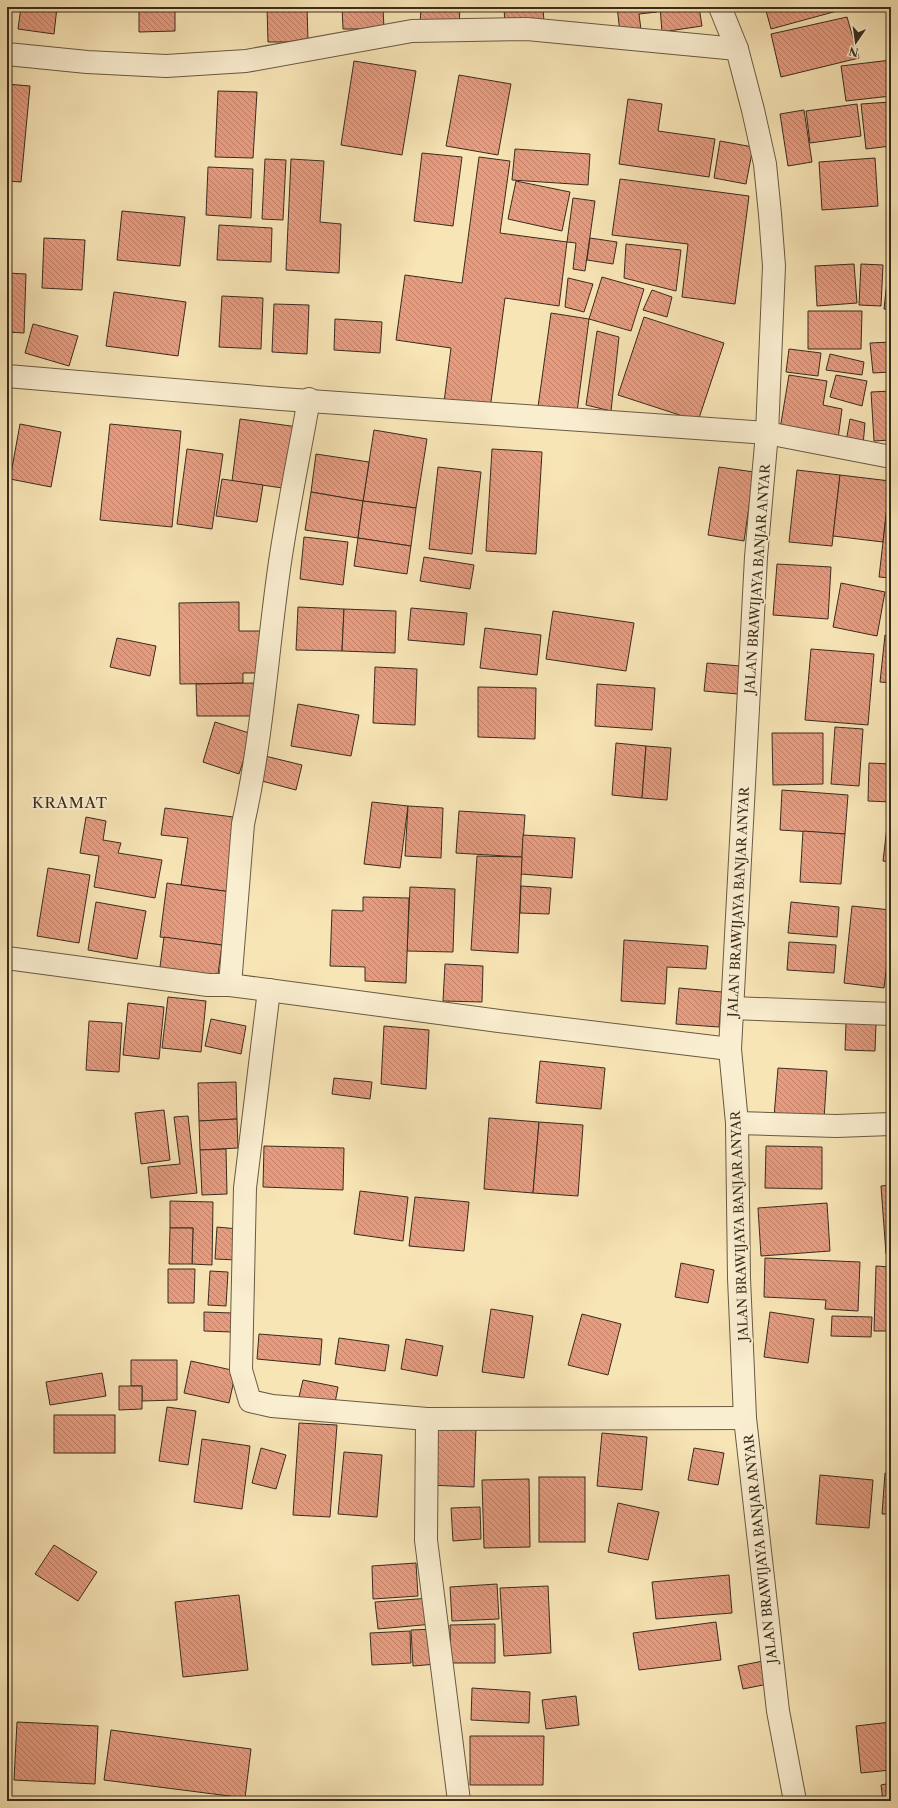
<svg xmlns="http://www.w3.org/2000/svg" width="898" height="1808" font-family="'Libre Caslon Text',serif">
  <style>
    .building { fill: url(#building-back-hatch); stroke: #392c1e }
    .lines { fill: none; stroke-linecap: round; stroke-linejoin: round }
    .minor-casing { stroke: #695a44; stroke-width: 24 }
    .minor { stroke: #faeed0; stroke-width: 22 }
    .labels { text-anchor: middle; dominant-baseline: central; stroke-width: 4; stroke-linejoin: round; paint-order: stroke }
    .street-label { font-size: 13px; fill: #392c1e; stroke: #faeed0 }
    .quarter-label { font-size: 15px; letter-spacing: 1px; fill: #392c1e; stroke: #faeed0 }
  </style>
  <defs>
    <pattern id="building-back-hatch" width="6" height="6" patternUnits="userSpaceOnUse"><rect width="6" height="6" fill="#e79c80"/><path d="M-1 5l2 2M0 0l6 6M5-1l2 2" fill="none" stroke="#bc7f68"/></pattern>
  </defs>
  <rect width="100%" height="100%" fill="#f8e5b6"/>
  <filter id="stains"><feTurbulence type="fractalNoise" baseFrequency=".005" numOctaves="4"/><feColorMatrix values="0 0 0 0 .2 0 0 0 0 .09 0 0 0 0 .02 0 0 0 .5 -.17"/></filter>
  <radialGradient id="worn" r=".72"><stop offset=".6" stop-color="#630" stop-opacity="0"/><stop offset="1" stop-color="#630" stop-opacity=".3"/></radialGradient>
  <g class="building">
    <rect x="7" y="7" width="4" height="23"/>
    <path d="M21,7H57L54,34L18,29Z"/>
    <path d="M139,7H175V31L139,32Z"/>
    <path d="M267,7H307L308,42H268Z"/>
    <path d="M342,7H383L384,29H343Z"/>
    <path d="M421,7H460L459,28L420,26Z"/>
    <path d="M504,7H543L544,23L505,26Z"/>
    <path d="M617,7H657V12L639,14L641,30L620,32Z"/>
    <path d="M660,7H699L702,26L662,32Z"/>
    <path d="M765,7H847L848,8L771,29Z"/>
    <path d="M847,17L859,58L781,77L771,34Z"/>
    <path d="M891,60V96L846,101L841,66Z"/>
    <path d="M354,61L416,71L402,155L341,145Z"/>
    <path d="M459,75L511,84L498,155L446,146Z"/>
    <path d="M7,84L30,86L21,182L7,181Z"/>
    <path d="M218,91L257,92L253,158L215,157Z"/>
    <path d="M628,99L662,104L658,131L715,139L709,177L619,164Z"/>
    <path d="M891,102V146L866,149L861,104Z"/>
    <path d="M857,104L861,136L810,143L806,111Z"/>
    <path d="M804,110L812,162L788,166L780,114Z"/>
    <path d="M720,141L753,147L746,184L714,178Z"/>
    <path d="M515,149L590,154L588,185L512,180Z"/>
    <path d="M422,153L462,157L453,226L414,221Z"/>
    <path d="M479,157L510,161L500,233L567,242L559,306L505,298L490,409L444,402L451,348L396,340L405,275L462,283Z"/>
    <path d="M875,158L878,206L822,210L819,162Z"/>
    <path d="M265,159L286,160L283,220L262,219Z"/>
    <path d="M291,159L324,161L320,222L341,224L339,273L286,270Z"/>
    <path d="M208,167L253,169L251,218L206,215Z"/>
    <path d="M620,179L749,196L735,304L682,297L688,244L612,235Z"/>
    <path d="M516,181L570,192L562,231L508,219Z"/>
    <path d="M573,198L595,201L585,271L573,269L576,243L567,242Z"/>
    <path d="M122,211L185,217L180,266L117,260Z"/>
    <path d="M219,225L272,228L271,262L217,260Z"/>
    <path d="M44,238L85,240L82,290L42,288Z"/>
    <path d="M590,238L617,242L613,264L587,260Z"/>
    <path d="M626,244L681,250L676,291L624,278Z"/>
    <path d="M889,263H891V310L884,309Z"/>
    <path d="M854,264L857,303L817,306L815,266Z"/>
    <path d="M861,264L883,265L881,306L859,305Z"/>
    <path d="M7,273L26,274L24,333L7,332Z"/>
    <path d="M602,277L644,289L631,331L589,319Z"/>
    <path d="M568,278L593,284L584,312L565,307Z"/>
    <path d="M652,290L672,297L667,317L643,310Z"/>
    <path d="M114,292L186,302L178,356L106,346Z"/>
    <path d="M222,296L263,298L261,349L219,347Z"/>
    <path d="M274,304L309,305L307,354L272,352Z"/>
    <path d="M808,311H862L861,349H808Z"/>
    <path d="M551,313L589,319L577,412L538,407Z"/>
    <path d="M644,317L724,343L698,421L618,395Z"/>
    <path d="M335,319L382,322L380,353L334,350Z"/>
    <path d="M33,324L78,336L69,366L25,353Z"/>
    <path d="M597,331L619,337L611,411L586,405Z"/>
    <path d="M891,342V372L873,373L870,343Z"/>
    <path d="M789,349L821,353L818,376L786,372Z"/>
    <path d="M830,354L864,362L862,375L826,370Z"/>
    <path d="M789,375L827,381L823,405L842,409L838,439L780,429Z"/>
    <path d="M836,375L867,381L862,406L830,397Z"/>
    <path d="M891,391V440L874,441L871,392Z"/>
    <path d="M240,419L298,427L290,489L232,481Z"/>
    <path d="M850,419L865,423L863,445L846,442Z"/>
    <path d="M20,424L61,432L51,487L10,479Z"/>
    <path d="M110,424L181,431L172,527L100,520Z"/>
    <path d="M374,430L427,439L416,508L363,501Z"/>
    <path d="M187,449L223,454L212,529L177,524Z"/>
    <path d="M492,449L542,452L536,554L486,551Z"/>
    <path d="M316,454L369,462L363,501L311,492Z"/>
    <path d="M438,467L481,472L472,554L429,549Z"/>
    <path d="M719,467L754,472L744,541L708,535Z"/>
    <path d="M797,470L840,475L832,546L789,542Z"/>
    <path d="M840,475L890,481L883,542L833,536Z"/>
    <path d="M222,479L263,485L257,522L216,516Z"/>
    <path d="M890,481H891V578L879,577Z"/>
    <path d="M311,492L363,501L358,538L305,530Z"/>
    <path d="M363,501L416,508L411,546L358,538Z"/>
    <path d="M304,537L348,542L343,585L300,579Z"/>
    <path d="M358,538L411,546L407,574L354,566Z"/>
    <path d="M424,557L474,565L470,589L420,581Z"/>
    <path d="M777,564L831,567L828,619L773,615Z"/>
    <path d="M841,583L885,592L877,636L833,627Z"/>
    <path d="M239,602V631H260V673H243V683L180,684L179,603Z"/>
    <path d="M298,607L344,609L342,651L296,650Z"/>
    <path d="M411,608L467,613L464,645L408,640Z"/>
    <path d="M344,609L396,611L395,653L342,651Z"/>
    <path d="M553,611L634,623L626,671L546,659Z"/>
    <path d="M485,628L541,635L537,675L480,668Z"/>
    <path d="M885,635L891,636V683L880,682Z"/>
    <path d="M117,638L156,646L150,676L110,667Z"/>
    <path d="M811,649L874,654L868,725L805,720Z"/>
    <path d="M707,663L740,666L738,694L704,691Z"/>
    <path d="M375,667L417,669L415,725L373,723Z"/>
    <path d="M255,683L256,716H197L196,684Z"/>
    <path d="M597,684L655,688L652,730L595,726Z"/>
    <path d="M478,687L536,688L535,739L478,737Z"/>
    <path d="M298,704L359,715L351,756L291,746Z"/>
    <path d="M215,722L252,734L239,774L203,762Z"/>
    <path d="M835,727L863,729L859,786L831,784Z"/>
    <path d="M772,733H823V784L773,785Z"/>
    <path d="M616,743L646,746L642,798L612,795Z"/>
    <path d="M646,746L671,748L667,800L642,798Z"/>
    <path d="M265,756L302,765L296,790L258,780Z"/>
    <path d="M869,763L891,764V802L868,801Z"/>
    <path d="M782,790L848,795L845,834L780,830Z"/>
    <path d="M372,802L408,806L400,868L364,864Z"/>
    <path d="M408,806L443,808L441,858L405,856Z"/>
    <path d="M165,808L241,818L231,892L181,885L188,838L161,835Z"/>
    <path d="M889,810L891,811V862L883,861Z"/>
    <path d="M459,811L525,815L522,857L456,853Z"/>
    <path d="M86,817L106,821L103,840L121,843L118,853L162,860L155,898L94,887L99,856L80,853Z"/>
    <path d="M803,831L845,834L841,884L800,882Z"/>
    <path d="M523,835L575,838L572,878L521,874Z"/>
    <path d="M477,856L522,857L518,953L471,950Z"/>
    <path d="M48,868L90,875L79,943L37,936Z"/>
    <path d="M167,883L231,892L222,945L160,937Z"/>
    <path d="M521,886L551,888L549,914L520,913Z"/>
    <path d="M410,887L455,889L453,952L407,951Z"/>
    <path d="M363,897L409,898L406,983L365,981V967L330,966L332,910L363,911Z"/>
    <path d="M96,902L146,911L137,959L88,950Z"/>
    <path d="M791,902L839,907L837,937L788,933Z"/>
    <path d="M852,906L891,910V929L884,988L844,983Z"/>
    <path d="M164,937L222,945L217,981L159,974Z"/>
    <path d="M624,940L708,946L706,969L667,967L665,1004L621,1001Z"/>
    <path d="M789,942L836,945L834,973L787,970Z"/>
    <path d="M445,964L483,966L482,1002L443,1001Z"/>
    <path d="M679,988L722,992L719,1027L676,1024Z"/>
    <path d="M168,997L206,1001L201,1052L162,1048Z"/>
    <path d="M128,1003L164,1007L159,1059L123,1055Z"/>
    <path d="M211,1019L246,1026L241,1054L205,1046Z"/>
    <path d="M89,1021L122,1023L119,1072L86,1070Z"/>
    <path d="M846,1022L876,1023L875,1051L845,1050Z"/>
    <path d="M384,1026L429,1030L426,1089L381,1084Z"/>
    <path d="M540,1061L605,1068L601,1109L536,1103Z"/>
    <path d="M778,1068L827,1071L824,1120L774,1117Z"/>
    <path d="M334,1078L372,1082L370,1099L332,1094Z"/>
    <path d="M236,1082L237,1119L199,1121L198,1083Z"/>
    <path d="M164,1110L170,1160L141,1164L135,1113Z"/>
    <path d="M188,1116L197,1193L151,1198L148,1167L180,1164L174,1117Z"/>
    <path d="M489,1118L539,1122L533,1193L484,1189Z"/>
    <path d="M237,1119L238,1148L200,1150L199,1121Z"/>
    <path d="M539,1122L583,1125L578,1196L533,1193Z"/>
    <path d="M264,1146L344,1148L343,1190L263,1187Z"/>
    <path d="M766,1146L822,1147V1189L765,1188Z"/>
    <path d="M226,1149L227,1194L202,1195L200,1150Z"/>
    <path d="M891,1185V1254H886L881,1186Z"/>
    <path d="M360,1191L408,1197L403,1241L354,1234Z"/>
    <path d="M415,1197L469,1202L464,1251L409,1246Z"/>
    <path d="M170,1201L213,1202L212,1265L192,1264L193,1228H170Z"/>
    <path d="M827,1203L830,1251L761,1256L758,1208Z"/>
    <path d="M217,1227L238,1229L237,1260L215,1259Z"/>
    <path d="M170,1228H193L192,1264H169Z"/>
    <path d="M765,1258L860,1262L858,1311L825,1309L826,1300L764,1297Z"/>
    <path d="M681,1263L714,1270L708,1303L675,1297Z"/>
    <path d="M876,1266L891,1267V1331H874Z"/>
    <path d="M168,1269H195L194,1303H168Z"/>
    <path d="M210,1271L228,1272L226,1306L208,1305Z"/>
    <path d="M491,1309L533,1316L524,1378L482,1372Z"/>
    <path d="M204,1312L232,1313V1332L204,1331Z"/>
    <path d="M770,1312L814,1319L808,1363L764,1357Z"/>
    <path d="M582,1314L621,1324L608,1375L568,1365Z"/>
    <path d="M832,1316L872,1317L871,1337L831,1336Z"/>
    <path d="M259,1334L322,1339L320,1365L257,1359Z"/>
    <path d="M339,1338L389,1345L385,1371L335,1364Z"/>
    <path d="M406,1339L443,1346L437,1376L401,1369Z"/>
    <path d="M131,1360H177V1400L142,1401V1386H131Z"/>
    <path d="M191,1361L236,1371L229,1403L184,1393Z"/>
    <path d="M102,1373L106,1396L50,1405L46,1382Z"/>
    <path d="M303,1380L338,1387L335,1403L299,1397Z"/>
    <path d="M119,1386H142V1409L119,1410Z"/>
    <path d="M167,1407L196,1411L188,1465L159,1461Z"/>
    <rect x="54" y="1415" width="61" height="38"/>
    <path d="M299,1423L337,1425L330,1517L293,1515Z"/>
    <path d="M430,1425L476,1426L474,1487L428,1485Z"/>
    <path d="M602,1433L647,1437L642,1490L597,1486Z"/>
    <path d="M202,1439L250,1446L242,1509L194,1502Z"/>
    <path d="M261,1448L286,1455L276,1489L252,1483Z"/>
    <path d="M694,1448L724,1453L718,1485L688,1480Z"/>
    <path d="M344,1452L382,1455L377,1517L338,1514Z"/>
    <path d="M885,1473L891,1474V1514H882Z"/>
    <path d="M820,1475L873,1480L869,1528L816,1524Z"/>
    <rect x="539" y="1477" width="46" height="65"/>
    <path d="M529,1479L530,1547L484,1548L482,1480Z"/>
    <path d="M618,1503L659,1512L648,1560L608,1552Z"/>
    <path d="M480,1507L481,1539L453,1541L451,1508Z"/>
    <path d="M54,1545L97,1572L78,1601L35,1574Z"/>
    <path d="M416,1563L418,1596L373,1599L372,1566Z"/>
    <path d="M729,1575L732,1613L656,1619L652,1582Z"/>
    <path d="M497,1584L499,1619L452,1621L450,1587Z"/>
    <path d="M548,1586L551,1653L504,1656L500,1588Z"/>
    <path d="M239,1595L248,1670L183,1677L175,1602Z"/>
    <path d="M431,1598L433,1624L378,1629L375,1602Z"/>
    <path d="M716,1622L721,1660L639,1670L633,1633Z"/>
    <path d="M495,1624V1663H451L450,1625Z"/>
    <path d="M435,1629L437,1664L413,1666L411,1630Z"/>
    <path d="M410,1631L411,1663L372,1665L370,1633Z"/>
    <path d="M763,1661L768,1684L743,1689L738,1666Z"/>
    <path d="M472,1688L530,1692L529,1723L471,1720Z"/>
    <path d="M576,1696L579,1725L546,1729L542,1700Z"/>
    <path d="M17,1722L98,1726L95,1784L14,1780Z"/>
    <path d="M891,1722V1770L861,1773L856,1726Z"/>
    <path d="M111,1730L251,1749L245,1798L104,1780Z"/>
    <path d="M470,1736H544L543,1785H470Z"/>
    <path d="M891,1783V1801H883L881,1785Z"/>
  </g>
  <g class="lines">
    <g class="minor-casing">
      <g id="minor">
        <path d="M720,7L737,49L753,110L765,164L770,214L774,266L767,433L756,557L730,1049L737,1123L739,1278L745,1418L778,1711L795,1801"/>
        <path d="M7,54L87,62L166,66L246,61L412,31L527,29L737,49"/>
        <path d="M7,376L281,399L767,433L891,457"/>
        <path d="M7,958L208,985H230L499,1021L730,1049"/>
        <path d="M230,985L243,824C262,740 267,654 279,569C287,512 299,456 309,399"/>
        <path d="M269,990L245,1188L241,1370L250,1401L272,1406L427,1419L745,1418"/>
        <path d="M732,1008L891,1014"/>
        <path d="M737,1123L836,1126L891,1124"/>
        <path d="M427,1419L426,1540L459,1801"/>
      </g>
    </g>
    <use href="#minor" class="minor"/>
  </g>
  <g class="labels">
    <g class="street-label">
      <text transform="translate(757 579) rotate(-86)">JALAN BRAWIJAYA BANJAR ANYAR</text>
      <text transform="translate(738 902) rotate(-87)">JALAN BRAWIJAYA BANJAR ANYAR</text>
      <text transform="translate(739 1226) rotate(-92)">JALAN BRAWIJAYA BANJAR ANYAR</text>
      <text transform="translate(760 1549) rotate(-96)">JALAN BRAWIJAYA BANJAR ANYAR</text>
    </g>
    <g class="quarter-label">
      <text x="70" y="802">KRAMAT</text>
    </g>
  </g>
  <rect width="898" height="1808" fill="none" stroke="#f8e5b6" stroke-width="24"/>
  <rect x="8" y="8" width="882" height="1792" fill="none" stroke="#392c1e" stroke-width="2"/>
  <rect x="12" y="12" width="874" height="1784" fill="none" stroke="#392c1e"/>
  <g transform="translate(856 42) rotate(193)" stroke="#faeed0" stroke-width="3" paint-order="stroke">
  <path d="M0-3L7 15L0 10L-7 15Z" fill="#392c1e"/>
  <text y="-6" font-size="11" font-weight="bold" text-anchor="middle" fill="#392c1e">N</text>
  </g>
  <rect width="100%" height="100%" filter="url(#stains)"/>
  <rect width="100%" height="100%" fill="url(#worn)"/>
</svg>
